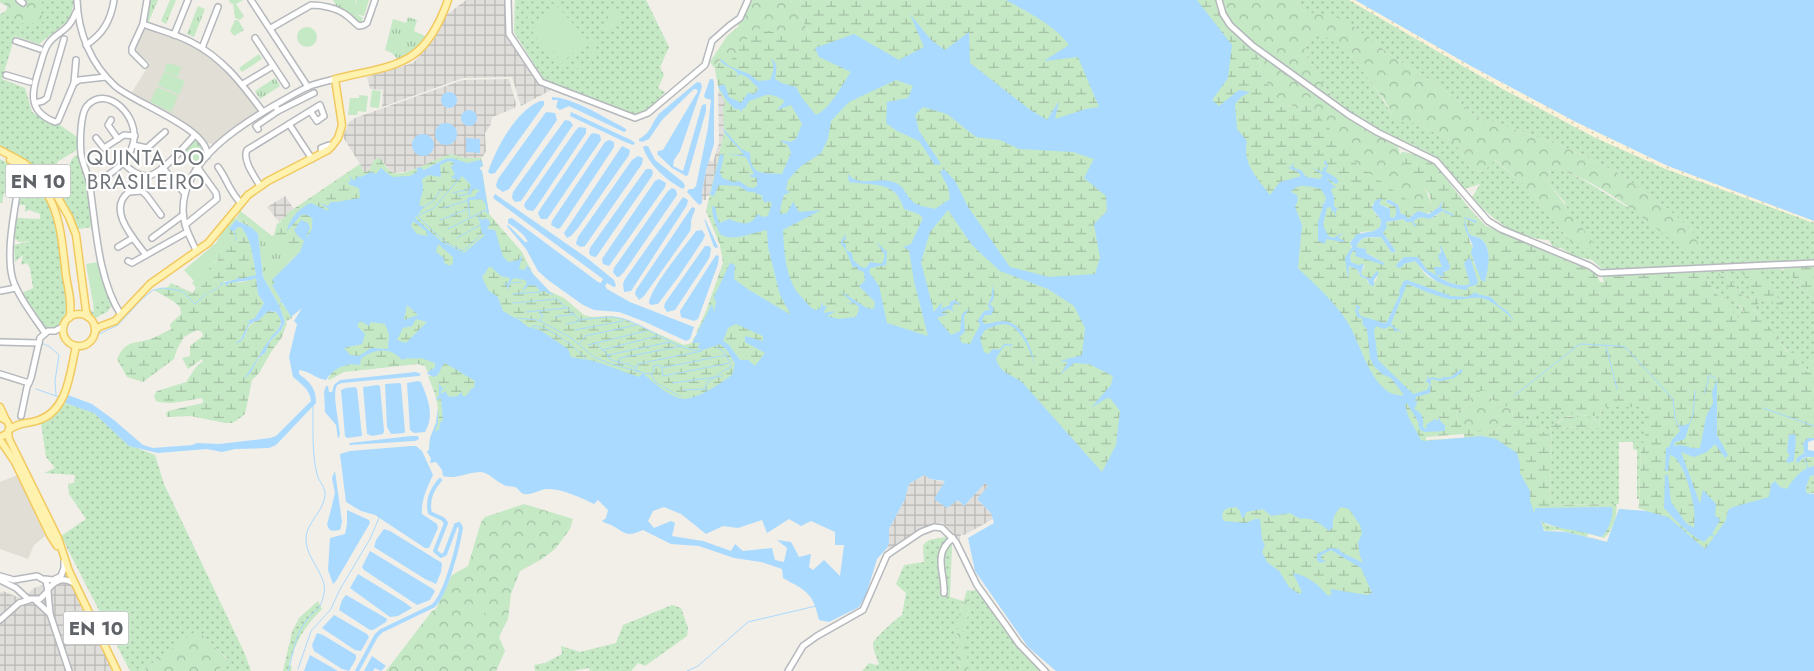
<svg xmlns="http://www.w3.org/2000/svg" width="1814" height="671" font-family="Jost,sans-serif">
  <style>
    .industrial { fill: url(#industrial-grid) }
    .education { fill: #e1ded6 }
    .grass { fill: url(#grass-dots) }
    .forest { fill: url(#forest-crowns) }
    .wetland { fill: url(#wetland-marsh); fill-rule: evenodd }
    .sand { fill: url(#sand-dots) }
    .park { fill: url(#park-tufts) }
    .garden { fill: #c5e8c5; fill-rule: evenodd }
    .water { fill: #aadaff; fill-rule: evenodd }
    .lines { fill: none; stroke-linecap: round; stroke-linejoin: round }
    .stream { stroke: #aadaff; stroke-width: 1 }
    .canal { stroke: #aadaff; stroke-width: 4 }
    .minor-casing { stroke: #b5b8bc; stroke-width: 8 }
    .major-casing { stroke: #f2c960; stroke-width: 9 }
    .minor { stroke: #fff; stroke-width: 5 }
    .major { stroke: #fff2af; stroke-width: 6 }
    .labels { text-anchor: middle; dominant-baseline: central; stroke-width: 4.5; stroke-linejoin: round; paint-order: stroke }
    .shield { fill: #fff; stroke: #8f9295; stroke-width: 1 }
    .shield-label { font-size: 19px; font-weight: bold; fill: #5f6368 }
    .neighbourhood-label { font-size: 21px; letter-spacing: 1px; fill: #70757a; stroke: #fff }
  </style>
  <defs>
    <pattern id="industrial-grid" width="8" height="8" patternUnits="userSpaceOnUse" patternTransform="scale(1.25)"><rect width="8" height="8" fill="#e0deda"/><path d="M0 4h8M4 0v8" fill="none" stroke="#b9b8b5"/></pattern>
    <pattern id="grass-dots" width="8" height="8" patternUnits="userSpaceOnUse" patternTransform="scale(1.25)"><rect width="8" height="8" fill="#c5e8c5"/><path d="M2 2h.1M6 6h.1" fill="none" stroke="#a3c0a4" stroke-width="1.8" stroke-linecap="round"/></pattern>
    <pattern id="forest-crowns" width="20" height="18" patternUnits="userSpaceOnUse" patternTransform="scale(1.25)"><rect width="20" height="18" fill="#c5e8c5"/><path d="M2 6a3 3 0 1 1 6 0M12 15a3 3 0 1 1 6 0" fill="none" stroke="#a3c0a4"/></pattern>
    <pattern id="wetland-marsh" width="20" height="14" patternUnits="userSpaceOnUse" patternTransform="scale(1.25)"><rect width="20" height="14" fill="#c5e8c5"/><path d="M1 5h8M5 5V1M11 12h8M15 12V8" fill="none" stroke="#a3c0a4"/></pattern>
    <pattern id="sand-dots" width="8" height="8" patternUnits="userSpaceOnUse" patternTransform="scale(1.25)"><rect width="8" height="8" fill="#fbf3d9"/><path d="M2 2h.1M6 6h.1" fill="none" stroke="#cec8b4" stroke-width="1.8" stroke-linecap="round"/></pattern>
    <pattern id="park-tufts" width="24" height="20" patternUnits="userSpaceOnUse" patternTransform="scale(1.25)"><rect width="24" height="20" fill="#c5e8c5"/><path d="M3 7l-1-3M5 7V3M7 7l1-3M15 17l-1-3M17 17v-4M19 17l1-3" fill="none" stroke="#a3c0a4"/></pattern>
  </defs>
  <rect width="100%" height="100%" fill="#f1efe8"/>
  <g class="industrial">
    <path d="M466,0H507L506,32L538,83L551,90L521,106L512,77L463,78L382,107L383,90L370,89L367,77L413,63L435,38L445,16Z"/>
    <path d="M509,79L516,104L515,108L492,117L491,124L485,133L486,151L482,158H465L451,154L410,171L395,173L390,171L381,159L374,160L369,171L365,172H363L360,164L343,137L349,122L355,118L463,80Z"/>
    <path d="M721,91L725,101L724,133L714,179L710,195L706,196V200H701L702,192L708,160L713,162L719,143L718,92Z"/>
    <path d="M285,196L294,209L286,214L287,216L280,220V223L267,207Z"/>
    <path d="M924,475L930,479L946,482L958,500L964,506L985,483L988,486L977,499L991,513L993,519L964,535L961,534L959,544L950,530L943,523L930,525L890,549L887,548L889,542V529L905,499L909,484Z"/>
    <path d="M69,576L116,671H0V593L3,591L22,599L34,588Z"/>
  </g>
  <g class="education">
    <path d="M144,26L192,44L213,59L236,79L259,109L258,111L216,144H212L206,143L191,127L132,92L150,63L134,50Z"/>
    <path d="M18,475L45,536L34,545L28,559L0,549V482Z"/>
  </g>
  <g class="grass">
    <path d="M0,0H14L23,5L25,3V0H74L71,16L66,26L64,24L39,44L15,36L2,79L25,88L32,112L43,118L57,123L80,139V148L57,162L58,172L70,171C69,164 70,160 76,155L80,156L87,177L92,227L79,229C55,186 47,169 0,148V14L6,11L8,7L0,2Z"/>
    <path d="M515,0H646L669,47L660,67L664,75L658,88L665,92C656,101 648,113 634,114L544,80L514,32Z"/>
    <path d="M1298,0H1349L1503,89L1596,138L1666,169L1814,223V262L1703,267L1690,266L1610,271L1601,268L1592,260L1574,256L1561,248L1553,247L1549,240C1535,239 1520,235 1507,228C1502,226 1500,221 1495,219L1471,199L1480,184L1464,189L1442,162L1427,152L1377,130L1336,103V101L1322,84L1304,51L1310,36C1315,36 1322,36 1326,37C1349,44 1384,101 1396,121L1415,123L1455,143L1472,169L1483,172L1494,160L1526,186L1571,242L1565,203L1548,182L1550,167C1582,174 1606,196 1635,211C1653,220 1674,225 1693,232L1668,209L1618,173L1581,154L1549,141L1477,117L1438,85L1389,54L1344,20L1302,11L1297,4Z"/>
    <path d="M0,159C32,175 47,194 58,228L67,309L60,326L54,329L45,327L22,293L33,288L30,268L27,263L21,265L23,255L15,262L14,245L31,241L19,242L13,237L16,218L40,219V214L29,210L25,212V205H17C19,196 18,191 29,190L28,186L22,185L23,181L18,180L15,194L4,193L2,203H0Z"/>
    <path d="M1786,267C1797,283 1796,288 1814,299V360L1808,361V372L1803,371L1753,308L1761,301L1769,299L1777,305L1768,287L1756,271V296L1745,299L1726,274H1719L1744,313L1739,319L1719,297L1703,272L1775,268L1784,270Z"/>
    <path d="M107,292L112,306L107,312L95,318L88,310V307L94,313L93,303L107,298Z"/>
    <path d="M65,403L94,413L129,445L155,455L164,484L245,654L251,671H216L229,660L197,631L142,671H130L61,536L86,519L69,494L68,484L74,483L75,475L44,473L55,468L46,457L41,423L53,416Z"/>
    <path d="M1601,407H1645V442L1641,444L1639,499H1637V450L1633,449V442H1619V504L1550,505L1552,427L1599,428Z"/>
    <path d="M1539,412H1571L1588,416H1599L1597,419C1587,421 1575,415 1565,417C1560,419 1557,425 1551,426L1550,432L1546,434L1536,426L1535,420L1528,424L1523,423V416Z"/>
    <path d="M1812,474L1814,475V493H1806C1806,487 1807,478 1812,474Z"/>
    <path d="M1542,521L1547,525L1588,533L1587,537L1558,530L1546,531L1543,528Z"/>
    <path d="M945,537L952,544L950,597L963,601L956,628L967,619L971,591L983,588C1003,616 1021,653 1051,671H969L963,632L957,634L960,671H862L869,663L876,665L879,664C877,658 873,650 873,644C873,639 897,618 902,615L906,593L896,584L904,565L924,562L923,545L929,540Z"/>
    <path d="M318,601L322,609C305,626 296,641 289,664L292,667L291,671H283L292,632L299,618Z"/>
    <path d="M672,605L681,608L688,628L687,636L645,666L638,663L631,671H590L589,668L572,671H535L534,665L545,663L562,654L561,646L580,652L616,643L623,625Z"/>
  </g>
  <g class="forest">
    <path d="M0,0H14L23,5L28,2L27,0H43L40,7L43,21L39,25L26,22L18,25L10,13L6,11L8,6L0,2Z"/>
    <path d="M745,0H790L810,33L804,39L791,38L730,61L720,60L715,69L710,62L727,36L739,26L732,19L739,16Z"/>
    <path d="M1217,0H1298L1297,4L1302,11L1344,19L1389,54L1438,85L1477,117L1549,141L1581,154L1618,173L1668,209L1693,232L1700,248L1696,253C1676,246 1659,230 1642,217C1617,197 1581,174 1550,167L1548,182L1594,244L1591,250L1571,242L1526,186L1495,160L1483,172L1472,169L1455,143L1415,123L1396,122L1385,101L1350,55L1327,37L1310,36L1304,51L1322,84L1336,101L1334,106C1345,118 1359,126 1373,134C1381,138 1390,140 1398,146C1402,172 1428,182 1431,205L1417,208L1354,162L1307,101L1300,110L1291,105L1276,108L1261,69L1259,57L1232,31L1223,19Z"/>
    <path d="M1481,391H1486L1491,399L1512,409C1516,424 1498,429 1487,432L1485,430L1475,433L1465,426L1458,424L1456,413L1460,409L1465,408L1472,395Z"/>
    <path d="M524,504L573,519L570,529L555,549L542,559L520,571L511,594L508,619L499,637L505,651L496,671H386L432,611L436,609L452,575L468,566L481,522L485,517Z"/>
    <path d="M967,590L971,591L967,619L960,628H955Z"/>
    <path d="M197,630L229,661L216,671H142Z"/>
    <path d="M964,632L969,671H960L957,633Z"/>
  </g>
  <g class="wetland">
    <path d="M790,0H1217L1223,19L1232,31L1259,57L1261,69L1273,94L1276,108L1291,105L1300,110L1307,101L1355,160L1354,162L1417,207L1431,205L1430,195L1407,168L1399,156L1402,152L1410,153L1430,161L1437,167L1469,208L1486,226L1596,273L1600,282H1604L1602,276L1604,275L1703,272L1719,297L1739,319L1744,312L1718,274L1725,273L1745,299L1756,296L1742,272L1756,271L1794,318L1790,319L1769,299L1761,301L1753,309L1771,329L1787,352L1800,354L1804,371L1808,372V361L1814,360V438H1808L1802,458L1813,457L1814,453V475L1810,476L1806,487L1719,555L1472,549L1228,671L1133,492L778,310L696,333L706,311L723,263L720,245L706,211L724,133L723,106H725C725,98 721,96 719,90C718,86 716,75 715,69L722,58L730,61L755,28L804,39L810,33ZM1379,199V204L1389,208V217L1394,218L1396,214V207L1388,203L1386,200H1390L1398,205L1401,214L1408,220L1412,215C1425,214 1436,214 1442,202L1441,208L1444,210L1436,216L1416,218L1412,222H1406L1404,219L1386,222L1383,233L1396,251L1392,253L1381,237C1368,239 1363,234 1356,247L1366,249V253L1378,259L1377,263L1356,251H1353L1350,256L1351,262L1358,265H1365L1361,273L1363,276L1370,279L1377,272V278L1374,283V285L1368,283L1367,279L1361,277L1357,269L1349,266L1348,277C1345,266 1354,252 1350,242L1361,232L1374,231L1380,227L1381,220L1375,213L1372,205ZM1465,221L1469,234C1473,237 1477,236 1481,239C1494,250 1485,266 1486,280H1483C1477,269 1470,259 1473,246L1470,243ZM1440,247L1449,270L1443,272V277L1437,274V276C1446,282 1461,288 1471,284L1464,263L1476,285C1461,288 1437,286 1425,274C1422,270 1419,265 1415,261L1404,264L1399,261L1403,258L1418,257L1427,270L1436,275L1442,268ZM1481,391H1486L1491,399L1512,409C1516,424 1498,429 1488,432L1485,430L1475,433L1463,424H1458L1456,413L1460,409L1465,408L1472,395ZM1601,407H1645V442L1641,443L1639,505L1638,508L1650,512L1619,509L1607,542L1573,533L1543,534L1539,520L1542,518V521C1548,526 1592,534 1604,538C1612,532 1619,513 1616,504L1550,505L1552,427L1599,428ZM1539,412H1571L1588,416H1599L1597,419L1594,420L1589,417H1564L1558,423L1554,424V425L1551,426L1550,432L1546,434L1536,426L1535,420L1532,417L1529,418L1528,424L1523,423L1524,416ZM1464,434V438L1426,440V437Z"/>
    <path d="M451,154L465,158H481L483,166L479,168L482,171L489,214L522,252L533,274L549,291L564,298L584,315L592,317L612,316L624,319L684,345L692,343L694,337L736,311L835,389L584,407L384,208L445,161L462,162L452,158L445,159L371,197L275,283L272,280L295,257L274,235L277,224L281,222L280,220L287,216L286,214L360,164L363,172L369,171L374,160L377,158L381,159C384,164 388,171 394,173C406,177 437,157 451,154Z"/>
    <path d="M234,218L243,220L255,231L238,220L233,231L235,235L234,231L238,227H241C253,241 253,258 256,275L243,280L225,281L221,286C227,280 235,283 242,282C247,282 252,278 256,277L258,294L264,303L255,318L249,321H250L245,334L237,343L245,336L249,326L268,311L276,312L280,317L281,323L279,328L269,341L263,352L259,355L255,366L259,357L265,353L270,341L281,330L285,322L287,323L282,337L271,352L259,373L252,380L245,414L236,421L232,423H225L191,416L167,417L166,414L168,411L203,403V400L201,398C187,400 170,406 156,401L154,396L157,391L186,382L196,367L203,361L202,359L188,369L182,358L190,356V346L203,336L202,332L197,330L184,337L177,349L174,359L143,382L127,377L117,359C127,338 135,345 153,338C160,336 164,331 171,330L170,324L181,314L180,307L173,301L154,290L168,287L171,283L193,293L196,288L207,281L197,269L199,267H210L212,263L217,261L218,247L221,242L226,243L232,238L225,227Z"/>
    <path d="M1814,266V299C1796,288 1797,283 1786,267Z"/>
    <path d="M408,300L440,330L435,368L428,373L425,366L418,364L344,372L329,380L328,379L360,317Z"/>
    <path d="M441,358L497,361L431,458L427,452L429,450L430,438L436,423L438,408L435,394L428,376H431Z"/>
  </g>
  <path class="sand" d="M1349,0H1355L1471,66L1576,122L1668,166L1814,221V223L1666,169L1596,138L1503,89Z"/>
  <g class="park">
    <path d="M149,0H158L148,23L144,19Z"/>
    <path d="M170,0H176L166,24L161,21Z"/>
    <path d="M229,0H243L236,4L244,16L240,20L235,18L233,4L230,3Z"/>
    <path d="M333,0H356L353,12L363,18L360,25L342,9L337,7Z"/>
    <path d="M198,6L205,9L194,37L187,34Z"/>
    <path d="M408,17L417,20L414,31L427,37L426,41L400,62L392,53L385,50L393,19L406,23Z"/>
    <path d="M235,20H238L244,30L234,36L230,31Z"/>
    <path d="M259,54L262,59L242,72L239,68Z"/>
    <path d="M275,78L280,86L260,99L255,91Z"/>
    <path d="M195,140L203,148L204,154L200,157L193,167L180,154Z"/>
    <path d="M238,209L272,236L274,235L295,256L273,280L275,283L273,285L281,300L279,301L282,302L292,318L285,322L279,305L263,277L258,235L246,222L236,218L239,214Z"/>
  </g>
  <g class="garden">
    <path d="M357,0H369L364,16L352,13Z"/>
    <path d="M536,0H557L560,2L604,49L602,50L596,44L593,60C584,68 575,71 564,65C548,49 511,22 536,0ZM544,0C561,0 579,27 590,39C599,58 578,74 563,61C551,52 541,37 532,26C527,14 532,4 544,0Z"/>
    <path d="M556,5L588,40L565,60L533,25Z"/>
    <path d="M613,8L623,14L612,32L603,27Z"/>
    <circle cx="307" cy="37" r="10"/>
    <path d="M167,63L181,67L178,77L164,71Z"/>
    <path d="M164,72L185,81L179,95L158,85Z"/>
    <path d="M157,87L178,96L171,112L150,102Z"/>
    <path d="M372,90L381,91L379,108L370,107Z"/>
    <path d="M359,95L368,96L366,112L358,111L357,115H348L350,98H359Z"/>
    <path d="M225,227L232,238L226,244L221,243L218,249L219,259L212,263L208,271H205L198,268V269L205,275L207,281L196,288L192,283L194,281L184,270L216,243Z"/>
    <path d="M98,262L107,292V298L93,303L86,264Z"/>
    <path d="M475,607L485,608L483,626L474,625Z"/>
  </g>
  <g class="water">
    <path d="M1006,0H1197L1232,45L1228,78L1212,100L1219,106L1239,90L1250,92L1241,97L1235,104L1237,129L1247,141C1242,164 1257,178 1270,195L1280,182L1301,176L1297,171L1288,168L1291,167L1294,162L1293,168L1301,170L1306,177L1320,179L1323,175L1312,168L1322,172L1324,166L1325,168L1327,165L1324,164L1325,159L1328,165L1327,169L1325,171L1336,178L1339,182L1336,184L1326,178L1336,188H1332L1331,190L1334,197V207L1338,208L1336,210V218L1334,210L1332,213L1331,207L1327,208L1323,225L1328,236L1333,238L1343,233L1338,238L1345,241L1343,242L1326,239L1325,244L1318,241V222L1323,206L1321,205L1324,204L1326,198L1321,189C1311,187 1298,182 1291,192L1297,195L1298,200L1295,207L1302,225L1298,268C1315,285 1335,302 1348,323C1361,343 1373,399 1404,395L1391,378L1382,374L1374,366L1370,358L1367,329L1363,325L1362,318H1358L1354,308L1356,310L1357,309L1355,305L1357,306L1358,305L1360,308L1358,310L1360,316L1385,323L1387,322L1400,294L1399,291L1404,281L1407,280L1451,296L1467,297L1476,292L1477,294L1491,297L1499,306L1507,311L1515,321C1507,314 1490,298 1480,298C1470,297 1460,301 1449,299C1435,296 1421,289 1407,284L1391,324C1396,330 1405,332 1411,337L1405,333L1396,330V334L1394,329L1390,326L1384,329L1376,326L1374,330L1378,360L1413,394L1427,390L1430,384L1425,381L1428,380L1427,377L1428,376L1429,379L1432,377L1440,379L1444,377H1451L1461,369L1463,371L1454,378L1440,381L1431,379L1430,393L1416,397L1415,402L1418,401L1414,409C1422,412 1424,419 1423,427L1426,429L1427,424L1435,419L1438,421L1439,417L1441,422L1445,425V431L1425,432L1420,430L1418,424H1419C1416,416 1411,411 1407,403L1405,404L1408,416L1421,440L1425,441L1482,436L1496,439L1517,453L1520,464V473L1530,491V501L1534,512L1535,511V508L1612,507C1614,516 1608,532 1601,537C1582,530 1558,530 1541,521L1544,531L1566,532L1607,542L1619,509L1646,511L1668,517L1705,549L1714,537L1711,535L1704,542C1688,535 1676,520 1664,508L1665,475H1668L1671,502L1686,523L1694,528C1694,522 1695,514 1694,508C1692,496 1683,457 1670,455L1668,471H1665L1666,448L1669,447L1672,440L1680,431L1678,425L1683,426L1690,423L1685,439L1675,442L1674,446C1684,443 1691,450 1700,448L1706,417L1713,403L1712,392L1717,380V435L1728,455L1725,458L1715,444L1707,452L1694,457L1681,452L1700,504L1703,490L1716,504L1715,515L1720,520L1712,534L1715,536L1726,520L1728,510L1733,507L1769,497L1771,485L1775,481L1780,487L1787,489C1793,479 1802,468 1814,466V475L1810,476L1806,487V493L1814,494V671H1056L1028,647L975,571L968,538L994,523L991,513L977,499L988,486L985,483L964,506L958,500L947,508L934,499L945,481L930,479L924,475L909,484L905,499L889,529V542L887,548L877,559L866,595L859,607L829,622L819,620C813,592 806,591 783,578L782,569L761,562L734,558L699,546L671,544L643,530C626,537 627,534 613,526C610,524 606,524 602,521L606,518L608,510L598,500L594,504C579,497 564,489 546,489C539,490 532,495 524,494C520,493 519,489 515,487C511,486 507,487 504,485C495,481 490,473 481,472C468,472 455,480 443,476L442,470L436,462L430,463L431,458L427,452L429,450L430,438L436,423L438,408V423L435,432L439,429L440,423L443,420L441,398L437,400L436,398L439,396V383L442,388L445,387L441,391V394L446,391L447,395L450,397L458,396L461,392L463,396H466L472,388H474L475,381L445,363C439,367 442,374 434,377L427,374L430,370L435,368V363L421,358C414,360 409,356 402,360C391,347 374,348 361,359L360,365C346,362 333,369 326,380C317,379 309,371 299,370V374C310,382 316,388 316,403L276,445L269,448L235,449L222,452L207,449L158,453L129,446L94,413L65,403L68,395L92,404L114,420L143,445L153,448L192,445L197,443L219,444L270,438L276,436L311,401C310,389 301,384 293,377L289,357L297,324L294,321L302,308L291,317L282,302L279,303L281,300L272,285L275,283L272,280L300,252L304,241L297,235L294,230L301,220L308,223L310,228L306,237H307L312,229V222L313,221C311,215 306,214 301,215L287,231C289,219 300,207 311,203L328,211L329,209L319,203L328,206L331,202H337L360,198L359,188L350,185L347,181L351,182L350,176L354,181L358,176L361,177L371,172L376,174L381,168L392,177L410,176L417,172V168L420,167L424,170L445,159L452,158L467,163L480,160L482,162L483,166L479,168L482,171L489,214L487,213L485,203L481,199L470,200L469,202L466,201L468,198L476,196V194L480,190L473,189L470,195L468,194L471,185L462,176L459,180L451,178L455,174L451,167L454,164L453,162L448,161L440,165L441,177L429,175L422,179L423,190L419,205L424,207L415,218L442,242L464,253L485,235L482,234L479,219L477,215L482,220L485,218L489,220L490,224L487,229L495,230L503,257L509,262L519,260L521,256L522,257L519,269L525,270L527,265L533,274L554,296L544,291L541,292L536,286L529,285L521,293L527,283L525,280L514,278L511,281L507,291V286L510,278L501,276L490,266L482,277L488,290L498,297L503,311L522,322L528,327L540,330L568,349L571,357L594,361L639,377L643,373C652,382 673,400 686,399C703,396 719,384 732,375L735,364L727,350L720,344L703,350L697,348L700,343H692L712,304L714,312L716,302L714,297L730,263L735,265L734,279L749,290L791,315L780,295L768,247L767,230C753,232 733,243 720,234C716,224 712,217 712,206L715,207L718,221L720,223L729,219C741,224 750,227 758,214L762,217L768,216L772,203L768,201L765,203L762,199L763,196L753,192H748L739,186L719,185L714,196L710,195L720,154L724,156L720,172L722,178L733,182L739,181L748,187L753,188L757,186V178L748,176L754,174L746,157L725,154L744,155C739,147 725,137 723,128L741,149L750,153C750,176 764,173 782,174L791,153L788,145L779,140L790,142L796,139L802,124L791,105L777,110L785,101C769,91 766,95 749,101L745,108L742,109V118V112L739,109H735L727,101L718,87L721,85H725L729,97L741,103L748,93L754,94L759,89C753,83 748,76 740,74L736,77L738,74C734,67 724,67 720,60L721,59L729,66L749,74L758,81L770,80C774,71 775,67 771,58C779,66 776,69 775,79L782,83L796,87L802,98L816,115C831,108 842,85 851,72L819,57L815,48L854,34L899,60L924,47L910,14L931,40L945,50L969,32L970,63L1029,109L1047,120L1059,101L1055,119L1086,109L1099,107L1078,57L1044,61L1069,45C1056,26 1026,11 1006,0ZM896,80L913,86L908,98L887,102L886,123L897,131L919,141L935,165L941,164L919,131L915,115L923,107L947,114L976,137L1000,140L1019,149L1073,152L1094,159L1084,178L1106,196L1107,211L1094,224L1100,258L1095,274L1049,277L1010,267L968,207L955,181L944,169L940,172L948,187L950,199L935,209C928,207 917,206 912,201C903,192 905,184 889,181C876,178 858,187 848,174L849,182C876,186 895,180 904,209L919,214L923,218L911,244L903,247L909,250L914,281L928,336L887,323L879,286L869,272L870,268L886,265L887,252L876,242L885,255L882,264L870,262L866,268L861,267L853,260L852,253L846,250V244L842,242L846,239L845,233L844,238L841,240V244C847,250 849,259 853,267H857L858,270L864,272L865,281L859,286L875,302L874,309L867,308L840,291L852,302L847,304L854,303L858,306L859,310L856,317L838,319L827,316L836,311L823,313L827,306H823L821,301V308C814,312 811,308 806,302C802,297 796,292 794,287C785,270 784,249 783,230L821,210L799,212L793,202L787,213L780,214L781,205L784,195L790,192L786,190L788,180L800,167L821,153L828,139L831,121L849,102ZM948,210L972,245L1000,271L1048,289L1074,306L1085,328L1082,355L1060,361L1068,362L1061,374L1074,363L1089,364L1113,376L1111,385L1091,408L1105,399L1110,398L1120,411L1116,445L1102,472L1021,381C1010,375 998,371 996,358L1004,346L1010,345V352L1011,345L1014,344H1004L999,350L993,349L988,354L984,352L980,338L985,330C990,328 998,324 1004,324C1021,325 1031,352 1035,366C1032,350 1024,322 1003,321C997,321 990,324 984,324L982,320L985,315H991L994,309L990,304L994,298L993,284L991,298L988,305L990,310L984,311L978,320L980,325L970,344L962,343L959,337L965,332L964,316L970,308L962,314L960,331L951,335L937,318L948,314L941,313L948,309L955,312L952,309L954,303L961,305L955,300L950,302V305L941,309L942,302L934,312L921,262L930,232ZM413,221L426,231L428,236L417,234L411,226ZM438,244L453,257V263L450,266L444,263V258L436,252ZM407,305L418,315L404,320V319ZM416,319L427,322L406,343L397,340L403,328L412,326ZM360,321L369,326L371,322L385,324L389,334L388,349L371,348L359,356L350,355L344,348L362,344L365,334L357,326ZM736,324L763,336V341L745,336V342L765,353L755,366L748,360H740L729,345L723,341L728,328ZM664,507L681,514L706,534L723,526L738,528L762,520L767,533L789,519L801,526L811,521L835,532V545H844L840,576L824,560L813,570L809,567L811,554L799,557L791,542L777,540L787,548L784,562L775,560L772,548L743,551L735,544L731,551L703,541L672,536L675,523L671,521L654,528L648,521L653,511ZM1236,507L1240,511L1242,518L1245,516L1246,512L1263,509L1271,516L1290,513L1300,519C1313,517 1319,523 1329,531L1333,527C1332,518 1335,513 1341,507L1349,509L1360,525L1362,533L1358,543L1360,556L1363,563L1341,552L1339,549L1330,548L1317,554V560L1320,563L1326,561L1321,559V555L1331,550L1361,568L1372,593L1367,595L1330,589L1332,594L1328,596C1320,586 1307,575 1293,573L1302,592L1299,594L1289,587L1279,571L1267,562L1262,552L1265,545L1262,540L1260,519H1255L1246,523L1224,521L1222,517L1223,511L1228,508Z"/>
    <path d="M1355,0H1814V221L1668,166L1576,122L1471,66Z"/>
    <path d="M710,79H713L714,83V144L706,170L702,192V203L699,205L687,192L689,189H693L696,186L708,128L711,100L705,98L704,96Z"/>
    <path d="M697,82L701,83L702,87L680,151L674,160L673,166L683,171L702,105L706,104V111L688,175L686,176L672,168L657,154L658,151L663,150L698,91L696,89H694L662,120L649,139L642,142L639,141V139C652,132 651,123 660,113Z"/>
    <circle cx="449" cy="100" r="8"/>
    <path d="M552,97C573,98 602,116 621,126L626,129V131L624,132L569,106L560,110L556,107L558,100H552Z"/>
    <path d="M540,101H544V105L495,173L491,174L488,172C496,148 516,111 540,101Z"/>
    <circle cx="469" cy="118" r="8"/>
    <path d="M546,112L555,113L557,120L509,189L503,192L497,188L496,185L498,179Z"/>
    <path d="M571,112L631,140L635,143L633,145L625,142L570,116Z"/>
    <path d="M565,120L570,121L573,125L521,201L515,202L512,198L513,192Z"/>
    <circle cx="446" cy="134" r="11"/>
    <path d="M579,127L586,128V133L535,209L533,211L527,210L524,206L525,203L576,130Z"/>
    <path d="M594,133L600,135L601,140L547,219H541L538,214L539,211L591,134Z"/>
    <circle cx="423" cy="145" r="11"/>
    <path d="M466,138L480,139V153L466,152Z"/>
    <path d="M609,140L614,142V147L561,227L558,229L551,225L552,221L605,142Z"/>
    <path d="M622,146L630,150L629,155L578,228L571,236L567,238L564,233Z"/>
    <path d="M645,146H648L655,160L683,182L685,186L683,189C667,181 648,164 643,147Z"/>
    <path d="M638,156L643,158L642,164L585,246L581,247L577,245L576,243L578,237L632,160Z"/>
    <path d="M646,169H651L653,172L652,176L596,257L591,256L589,253L590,248Z"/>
    <path d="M659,179L666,183L665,187L609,266L603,264L602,259L655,181Z"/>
    <path d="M672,188L676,190L677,195L624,272L619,277H617L613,272L614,268L668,191Z"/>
    <path d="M495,194L587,258L614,280L616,286L614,287L607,283L605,286L607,289L630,302L694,327L690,339L686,341L643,321L619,312L594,310L583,305L548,280L538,271L526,249L507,226L508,225L525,242H528C524,234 516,228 508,223V219L512,218L598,282L601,283L603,279L493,198Z"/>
    <path d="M683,197L688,200L687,205L631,291L624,292L623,284L625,279Z"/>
    <path d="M1379,199H1382L1379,204L1390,209V217L1394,218L1396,214V207L1388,203L1386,200H1390L1398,205L1401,214L1405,215L1408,219L1418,211L1429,214L1439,207L1442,201L1441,208L1454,215L1453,216L1444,212V210L1430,219C1423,217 1418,216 1413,222L1415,224L1417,223L1415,227L1412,222H1406L1404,219L1386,222L1387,227L1383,233L1396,251L1392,253L1381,237C1368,238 1362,234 1356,247L1366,249V253L1384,263V265L1355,256L1356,251H1353L1350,256L1351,262L1358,265L1364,264L1361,273L1363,276L1370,279L1377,271L1379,273L1374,280V286L1370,285L1367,279L1361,277L1357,269L1349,266L1348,279L1345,258L1352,247L1350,243L1357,234L1374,231L1380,227L1381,220L1372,208L1375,201Z"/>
    <path d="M692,207L695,208C695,213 693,213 692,218C690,222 692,226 690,231L644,296L639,300L635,294L636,290Z"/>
    <path d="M1464,217L1477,221L1476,223L1464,218L1469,234C1473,237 1477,236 1481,239C1493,249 1488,269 1485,282L1481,280L1471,253L1473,246L1465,229Z"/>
    <path d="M704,219L706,221L718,247L717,248L714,247Z"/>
    <path d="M236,220L252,228L258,234L263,277L279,305L285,322L281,330L270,341L265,353L259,357L251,372L243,380C254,366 261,351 272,336C275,332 280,329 281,323C281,319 279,316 276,312L268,311L258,321H255L249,325C245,334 245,341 235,344L241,339L250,321L245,322L255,318L264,303L258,294L256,278C247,282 238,281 228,283V286L224,283C220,287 212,292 206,294L220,286L221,283L238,279L237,276L240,279L256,275C253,258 252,240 241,227H238L234,231L237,239L234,242L236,238L233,231L229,229Z"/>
    <path d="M702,230L705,235L703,240L679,276L658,304L651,305L649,303C650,288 686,245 696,231Z"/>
    <path d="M705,246H709L711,248L710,256L708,260L675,310L667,312L664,307L665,303Z"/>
    <path d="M1440,246H1441L1450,266L1449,270L1443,272L1444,277L1438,275L1437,276C1446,282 1461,288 1470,284L1464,263L1470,257L1478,282L1476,285L1468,287L1467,290H1465C1440,286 1431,280 1415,261L1404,264L1402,267L1398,268L1396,265L1404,257H1418L1427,270L1436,275L1434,267H1442L1438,256L1441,252Z"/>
    <path d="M716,255L719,256L718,264L698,319L694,321L681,317L680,311Z"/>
    <path d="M416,372L421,374L419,376L342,383C339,384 337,384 336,388C333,397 339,423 340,434L338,439L336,425L325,412L324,392L326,386H328L329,392H332L334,385L340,380Z"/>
    <path d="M418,381L421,382C428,399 435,415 425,432L414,433L410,430L407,383Z"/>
    <path d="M399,383L401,384L405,432L404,433L391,434L387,427L385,384Z"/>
    <path d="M378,385L380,386L384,431L383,434L372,436L367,434L363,387Z"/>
    <path d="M355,387L357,389L362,436L347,438L345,436L341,390L346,388Z"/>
    <path d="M1795,434C1797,444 1794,451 1794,461L1789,463L1786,462L1788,457L1790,456L1787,451L1789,435Z"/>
    <path d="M411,436H418L419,439L415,441L349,445L350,443Z"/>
    <path d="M1808,438H1814V440L1808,442V450L1814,451V457H1804L1799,462L1796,463L1797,458L1804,453L1803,443Z"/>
    <path d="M411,446H416L422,451L433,475C427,488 421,500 422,514L437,524L438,528L429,548H425L375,515L361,511L346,502L340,454L350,451Z"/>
    <path d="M335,471L342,522L340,530L332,531L329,529L327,525L335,493L332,478Z"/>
    <path d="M347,510L369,520L370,523L336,581L333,584L328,570L330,538L345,534L347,524Z"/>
    <path d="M384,529L390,531L442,563L441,572L436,584L425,579L374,547L376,540Z"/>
    <path d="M370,551L433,589L435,591L430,600L417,605L364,570L362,567Z"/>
    <path d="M358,574L404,602L412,608L398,616L390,617L350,588Z"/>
    <path d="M346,595L384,617L387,619L386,622L373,630H370L339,610L342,600Z"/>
    <path d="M334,615L367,634L369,637L361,651L355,650L322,628Z"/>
    <path d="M317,633L323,635L356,655V659L349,671L342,669L314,651L312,645Z"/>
    <path d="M310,655L338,671H304Z"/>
    <path d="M372,656L386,666L381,671L375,668L373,671H364Z"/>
  </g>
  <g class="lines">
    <g class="stream">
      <path d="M458,180L434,208L417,216L445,242L463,251L482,234"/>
      <path d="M453,193L469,189"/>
      <path d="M458,196L468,194"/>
      <path d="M468,202L470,218"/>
      <path d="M424,207L432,202L441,190"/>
      <path d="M443,208L466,201"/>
      <path d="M440,220L468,209"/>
      <path d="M448,229L486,210"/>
      <path d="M457,238L480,225"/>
      <path d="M510,283L521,282"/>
      <path d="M504,284H508"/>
      <path d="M513,294L541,292"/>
      <path d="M513,303L557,299L580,320C590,319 601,317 612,317C640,318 673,351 702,351L637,364L636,370L643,373"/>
      <path d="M539,311L541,315H543L540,321"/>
      <path d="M526,312L566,308"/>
      <path d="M555,317L574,314"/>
      <path d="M516,318L538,320L570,337L594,357L611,364L640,372"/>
      <path d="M566,324L580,321"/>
      <path d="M532,328V326C549,325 576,348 587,360"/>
      <path d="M575,330L623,321"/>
      <path d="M42,343L50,347L59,355L55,381L56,395"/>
      <path d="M580,343L585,336L636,325"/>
      <path d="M596,343L608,355V358C618,364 627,362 636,368"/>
      <path d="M588,345L646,331"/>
      <path d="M715,346L723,351L730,362"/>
      <path d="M1606,346L1617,389"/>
      <path d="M87,347L92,344L99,334L118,325L141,300L153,290L163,288L182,291L195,304L206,294"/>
      <path d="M602,350L657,336"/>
      <path d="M608,355L670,342"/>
      <path d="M619,363L620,358L682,346"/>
      <path d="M662,369L663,376L730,363"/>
      <path d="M644,373L651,374L654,371L653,366L660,365L661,368L726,355"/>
      <path d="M651,374L655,382L681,397"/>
      <path d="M673,383L723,376"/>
      <path d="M36,389L59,397"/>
      <path d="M683,390L705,389"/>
      <path d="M707,390L705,387L708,381C715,379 720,371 731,367V365"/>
      <path d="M1704,394L1708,381V376H1713L1717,380"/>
      <path d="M1514,396L1577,346L1581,344L1620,346L1625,347L1673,399L1675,418L1678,425"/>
      <path d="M1763,408L1814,426"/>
      <path d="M1690,423L1693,415L1695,391"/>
      <path d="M1804,457L1808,468"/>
      <path d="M298,669L311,631L331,609L339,591L370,539L379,518"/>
      <path d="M288,671C293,655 295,635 306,621C316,607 320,613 324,593C328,577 306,558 306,540C305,523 324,512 325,495C326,488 319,482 317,474C312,456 313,426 313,406"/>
      <path d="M687,671L698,666L748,622L816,606"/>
    </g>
    <path class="canal" d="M357,671L376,636L381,631L433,606C446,595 458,546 461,528L459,524L456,525L445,554L441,556L435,551L446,523L443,519L430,513C427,501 432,489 440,480"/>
    <g class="minor-casing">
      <g id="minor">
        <path d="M19,0L23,3"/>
        <path d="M77,0C78,33 91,64 115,86C134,103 210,129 207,156"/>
        <path d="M251,0L308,87"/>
        <path d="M508,0L509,34L541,82L635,118L648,113L705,65L712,41L729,26L740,18L748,0"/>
        <path d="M1219,0L1223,14L1230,25L1253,46L1349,115L1377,132L1436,161L1488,221L1501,229L1590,266L1600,273L1814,263"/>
        <path d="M76,12C69,32 57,31 48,44C44,50 42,59 40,66C32,90 26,111 55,122L58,121L74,83L79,80L106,77"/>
        <path d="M143,24C159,30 176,34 191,42C223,58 242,84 263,112"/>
        <path d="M271,28L311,5C322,5 337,8 346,15C351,18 354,23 359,26L364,25L367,23L375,0"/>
        <path d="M174,35L188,0"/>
        <path d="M255,38L286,85"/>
        <path d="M16,41L40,49"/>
        <path d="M86,45C103,34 111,20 114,0"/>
        <path d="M202,48L218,7"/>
        <path d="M145,65L132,52V48L143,24L147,0"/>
        <path d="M6,75L30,82"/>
        <path d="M74,83L76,60"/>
        <path d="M243,84L273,66"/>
        <path d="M35,103L43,101L47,98L64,39"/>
        <path d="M275,105L278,111L314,93"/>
        <path d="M111,120L108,125L118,139"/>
        <path d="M289,124L312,159"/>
        <path d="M258,129L256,126L278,111"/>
        <path d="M96,138L104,148L124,135L135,136"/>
        <path d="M133,145L147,148L165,132"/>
        <path d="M322,153L321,148L329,145L332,146"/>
        <path d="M123,163C129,169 138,176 147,176C160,176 186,145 195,135"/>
        <path d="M218,167C227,179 230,193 241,203"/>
        <path d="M163,168L185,194"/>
        <path d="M146,176L142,191L147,196L161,215"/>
        <path d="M19,182C15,209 4,258 14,283C21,301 35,318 45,333"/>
        <path d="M90,184C108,177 128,164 133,144C141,117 106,83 87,106C80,114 80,143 81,154C83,165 89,176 90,187C96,228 98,279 121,315"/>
        <path d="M260,186C255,177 242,160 247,150L320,105L324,116L317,121L310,111"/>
        <path d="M142,191L129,192C106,209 134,239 146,255"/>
        <path d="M185,225L217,199L216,193L198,168"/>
        <path d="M152,238L183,215"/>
        <path d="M118,247L133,238"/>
        <path d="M196,250C190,237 183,225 183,210C183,159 243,123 282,101C291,96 300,90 310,86C318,83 327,81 335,79"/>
        <path d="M128,261L132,263L187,232"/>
        <path d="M0,291L16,288"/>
        <path d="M1,342L39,343"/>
        <path d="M0,374L29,383"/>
        <path d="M21,416L27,387L31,378L40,338L48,331H55L64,326"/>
        <path d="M0,576L14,580L37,576L46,581L48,591L40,599H28L16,588L0,580"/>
        <path d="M45,579L53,580L61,576L64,568V561"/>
        <path d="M48,589C57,579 64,577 75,584"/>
        <path d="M48,592L50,614L69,671"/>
        <path d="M944,593C945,572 932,554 953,538"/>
        <path d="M35,600L50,614"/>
        <path d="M0,620L19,603L29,600"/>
        <path d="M788,671L803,646L817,636L863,610L887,555L921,532L934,527L942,528L956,542L977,585L1005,624L1019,644L1045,671"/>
      </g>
    </g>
    <g class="major-casing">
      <g id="major">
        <path d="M0,150L24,163L42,178L54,191L69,217L76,235L86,311L88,317"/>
        <path d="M10,160C60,188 60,225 66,276C68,288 73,306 69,318"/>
        <circle cx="79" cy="330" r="16"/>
        <path d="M95,331L99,327L115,321L150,284L208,243L248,195L268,181L328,150L332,146L338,138L342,125L335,79C397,64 424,68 448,0"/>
        <path d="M0,407L5,418"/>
        <path d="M0,417L7,421L10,427L7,434L0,437"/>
        <path d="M9,430C18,422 29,424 39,420C68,410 70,372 76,346"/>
        <path d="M8,432L9,439L58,538L69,571L117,671"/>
        <path d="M0,440L15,462L50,535L57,546"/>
      </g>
    </g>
    <use href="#minor" class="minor"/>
    <use href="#major" class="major"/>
  </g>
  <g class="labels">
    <g class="shield">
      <rect x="5.5" y="164.5" width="65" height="33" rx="4"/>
      <rect x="63.5" y="611.5" width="65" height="33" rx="4"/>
    </g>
    <g class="shield-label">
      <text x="38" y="181">EN 10</text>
      <text x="96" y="628">EN 10</text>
    </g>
    <g class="neighbourhood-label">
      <text x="146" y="158">QUINTA DO<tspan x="146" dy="24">BRASILEIRO</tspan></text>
    </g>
  </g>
</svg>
